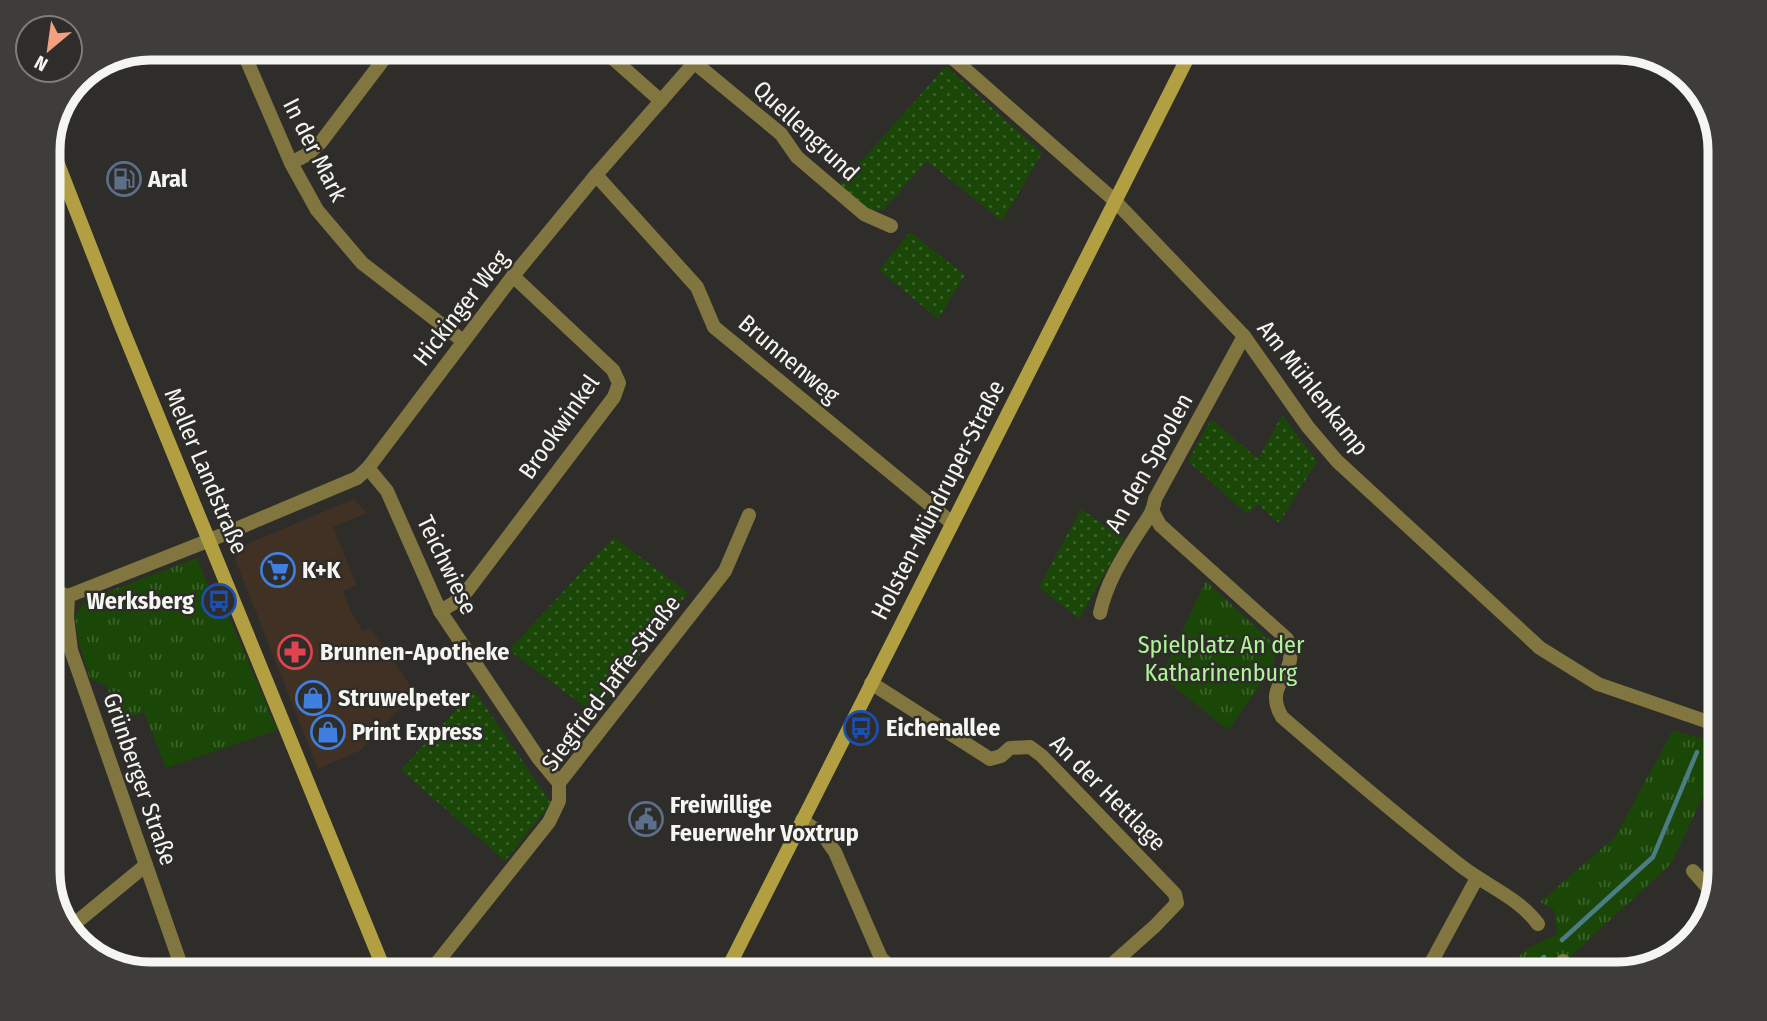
<svg xmlns="http://www.w3.org/2000/svg" width="1767" height="1021" font-family="'Fira Sans Condensed',sans-serif">
  <style>
    .commercial { fill: #413125 }
    .grass { fill: url(#grass-dots) }
    .park { fill: url(#park-tufts) }
    .lines { fill: none; stroke-linecap: round; stroke-linejoin: round }
    .stream { stroke: #4b7d85; stroke-width: 4.5 }
    .street { stroke: #817640; stroke-width: 14 }
    .secondary { stroke: #b19f42; stroke-width: 14 }
    .labels { text-anchor: middle; dominant-baseline: central; stroke-width: 5; stroke-linejoin: round; paint-order: stroke }
    .street-label { font-size: 24px; fill: #f5f5f2; stroke: #2e2d29 }
    .poi-label { font-size: 24px; font-weight: bold; fill: #f5f5f2; stroke: #2e2d29; text-anchor: start }
    .park-label { font-size: 24px; fill: #aff499; stroke: #2e2d29 }
    .rim { fill: none; stroke: #f5f5f2; stroke-width: 9 }
  </style>
  <defs>
    <pattern id="grass-dots" width="8" height="8" patternUnits="userSpaceOnUse" patternTransform="scale(1.75)"><rect width="8" height="8" fill="#1a4707"/><path d="M2 2h.1M6 6h.1" fill="none" stroke="#3c622c" stroke-width="1.8" stroke-linecap="round"/></pattern>
    <pattern id="park-tufts" width="24" height="20" patternUnits="userSpaceOnUse" patternTransform="scale(1.75)"><rect width="24" height="20" fill="#1a4707"/><path d="M3 7l-1-3M5 7V3M7 7l1-3M15 17l-1-3M17 17v-4M19 17l1-3" fill="none" stroke="#3c622c"/></pattern>
  </defs>
  <rect width="100%" height="100%" fill="#2e2d29"/>
  <path class="commercial" d="M354,499L367,513L333,527L357,585L343,591L352,613L363,631L370,628L415,692L361,750L318,769L235,559L240,547Z"/>
  <g class="grass">
    <path d="M946,66L1042,153L1002,221L927,161L883,210H869L839,186Z"/>
    <path d="M910,232L965,275L938,319L879,270Z"/>
    <path d="M1282,415L1317,461L1279,523L1258,504L1247,514L1188,461L1211,419L1258,459Z"/>
    <path d="M1081,509L1124,539L1079,619L1039,587Z"/>
    <path d="M614,537L688,593L594,714L509,650Z"/>
    <path d="M474,690L551,803L505,861L401,770Z"/>
  </g>
  <g class="park">
    <path d="M197,558L218,612H227L277,730L166,768L144,712L119,721L107,686L90,679L78,639L75,616L86,600Z"/>
    <path d="M1206,581L1274,644V666L1228,730L1161,676Z"/>
    <path d="M1673,730L1720,744V760L1671,864L1561,965L1567,974H1503L1525,950L1557,934L1554,910L1540,902L1615,837Z"/>
  </g>
  <g class="lines">
    <g class="stream">
      <path d="M1562,940L1653,857L1697,752"/>
      <path d="M1526,974L1544,957"/>
    </g>
    <g class="street">
      <path d="M241,47L291,163L317,210L362,263L463,341"/>
      <path d="M600,47L661,101"/>
      <path d="M940,47L1114,200L1244,336L1308,427L1337,461L1540,648L1598,684L1720,726"/>
      <path d="M695,63L781,134L797,157L864,214L891,226"/>
      <path d="M291,163L308,154L321,142L393,47"/>
      <path d="M596,175L697,287L714,327L952,523"/>
      <path d="M368,468L387,491L440,611L539,759L559,783"/>
      <path d="M1153,512L1160,525L1287,639C1302,676 1261,682 1282,717C1341,768 1400,818 1461,866C1487,886 1519,898 1538,924"/>
      <path d="M47,588L68,596L67,617L71,650L184,974"/>
      <path d="M68,596L210,540L357,478L368,468L513,276L596,175L708,47"/>
      <path d="M440,611L454,603L467,591L614,397L619,383L613,370L513,276"/>
      <path d="M1100,613C1106,584 1122,558 1138,533C1146,520 1153,514 1155,499L1244,336"/>
      <path d="M871,683L990,759L1001,756L1010,748L1030,747L1042,756L1175,894L1177,903L1155,926L1101,974"/>
      <path d="M802,820L823,835L835,852L881,958L898,974"/>
      <path d="M1693,871L1714,895"/>
      <path d="M67,930L146,865"/>
      <path d="M1563,961L1574,974"/>
      <path d="M428,974L549,822L559,801V783L725,571L749,515"/>
      <path d="M1425,974L1477,878"/>
    </g>
    <g class="secondary">
      <path d="M49,141L120,323L386,974"/>
      <path d="M725,974L1193,47"/>
    </g>
  </g>
  <defs>
    <g id="fuel-ring" transform="scale(1.75)"><circle r="9.5" fill="#2e2d29" stroke="#5c6f8a" stroke-width="1.5"/><path d="M-5.5-6h7V0h2V4h1.3V-2.5L3-4.5l.8-.8L6-3V5H2.5V1h-1V6h-7ZM-4.2-4.7v3.2H.2V-4.7Z" fill="#5c6f8a"/></g>
    <g id="supermarket-ring" transform="scale(1.75)"><circle r="9.5" fill="#2e2d29" stroke="#3f7fe0" stroke-width="1.5"/><path d="M-6-5.5h2.5l.6 2H6L4.5 2H-2.5L-4.4-4H-6ZM-1.5 3.2a1.3 1.3 0 1 0 .1 0ZM3 3.2a1.3 1.3 0 1 0 .1 0Z" fill="#3f7fe0"/></g>
    <g id="bus-ring" transform="scale(1.75)"><circle r="9.5" fill="#2e2d29" stroke="#1a4fb4" stroke-width="1.5"/><path d="M-5-6H5V4H4V6H2V4H-2V6H-4V4H-5ZM-3.5-4V0h7V-4ZM-3.5 1.2v1.5H-2V1.2ZM2 1.2v1.5H3.5V1.2Z" fill="#1a4fb4"/></g>
    <g id="pharmacy-ring" transform="scale(1.75)"><circle r="9.5" fill="#2e2d29" stroke="#e0444e" stroke-width="1.5"/><path d="M-2-6h4v4h4v4h-4v4h-4v-4h-4v-4h4Z" fill="#e0444e"/></g>
    <g id="shop-ring" transform="scale(1.75)"><circle r="9.5" fill="#2e2d29" stroke="#3f7fe0" stroke-width="1.5"/><path d="M-5-2.5h2.3a2.7 3.5 0 0 1 5.4 0H5L5.5 6h-11ZM-1.5-2.5h3a1.5 2.3 0 0 0-3 0Z" fill="#3f7fe0"/></g>
    <g id="civic-ring" transform="scale(1.75)"><circle r="9.5" fill="#2e2d29" stroke="#5c6f8a" stroke-width="1.5"/><path d="M-.6-6.5H3V-4.5H.6V-3L4-1V1h2V6H-6V1h2V-1L-.6-3ZM-1.2 2.5V6h2.4V2.5Z" fill="#5c6f8a"/></g>
  </defs>
  <g fill-rule="evenodd">
    <use href="#fuel-ring" x="124" y="179"/>
    <use href="#supermarket-ring" x="278" y="570"/>
    <use href="#bus-ring" x="219" y="601"/>
    <use href="#pharmacy-ring" x="295" y="652"/>
    <use href="#shop-ring" x="313" y="698"/>
    <use href="#bus-ring" x="861" y="728"/>
    <use href="#shop-ring" x="328" y="732"/>
    <use href="#civic-ring" x="646" y="819"/>
  </g>
  <g class="labels">
    <g class="street-label">
      <text transform="translate(806 131) rotate(43)">Quellengrund</text>
      <text transform="translate(315 150) rotate(63)">In der Mark</text>
      <text transform="translate(461 308) rotate(-52)">Hickinger Weg</text>
      <text transform="translate(789 359) rotate(40)">Brunnenweg</text>
      <text transform="translate(1313 388) rotate(52)">Am Mühlenkamp</text>
      <text transform="translate(559 427) rotate(-55)">Brookwinkel</text>
      <text transform="translate(1149 463) rotate(-61)">An den Spoolen</text>
      <text transform="translate(206 471) rotate(67)">Meller Landstraße</text>
      <text transform="translate(938 500) rotate(-63)">Holsten-Mündruper-Straße</text>
      <text transform="translate(447 565) rotate(64)">Teichwiese</text>
      <text transform="translate(611 683) rotate(-53)">Siegfried-Jaffe-Straße</text>
      <text transform="translate(140 779) rotate(71)">Grünberger Straße</text>
      <text transform="translate(1108 793) rotate(45)">An der Hettlage</text>
    </g>
    <g class="poi-label">
      <text x="148" y="179">Aral</text>
      <text x="302" y="570">K+K</text>
      <text x="194" y="601" text-anchor="end">Werksberg</text>
      <text x="320" y="652">Brunnen-Apotheke</text>
      <text x="338" y="698">Struwelpeter</text>
      <text x="886" y="728">Eichenallee</text>
      <text x="352" y="732">Print Express</text>
      <text x="670" y="805">Freiwillige<tspan x="670" dy="28">Feuerwehr Voxtrup</tspan></text>
    </g>
    <g class="park-label">
      <text x="1221" y="645">Spielplatz An der<tspan x="1221" dy="28">Katharinenburg</tspan></text>
    </g>
  </g>
  <path d="M0 0H1767V1021H0ZM150 60H1618A90 90 0 0 1 1708 150V872A90 90 0 0 1 1618 962H150A90 90 0 0 1 60 872V150A90 90 0 0 1 150 60Z" fill="#3e3d39" fill-rule="evenodd"/>
  <path class="rim" d="M150 60H1618A90 90 0 0 1 1708 150V872A90 90 0 0 1 1618 962H150A90 90 0 0 1 60 872V150A90 90 0 0 1 150 60Z"/>
  <g transform="translate(49 49) rotate(209)"><circle r="33" fill="#2e2d29" stroke="#7e7d79" stroke-width="2"/>
  <path d="M0-5L12 26L0 18L-12 26Z" fill="#f2a07f"/>
  <text y="-10" font-size="19" font-weight="bold" text-anchor="middle" fill="#f5f5f2">N</text>
  </g>
</svg>
